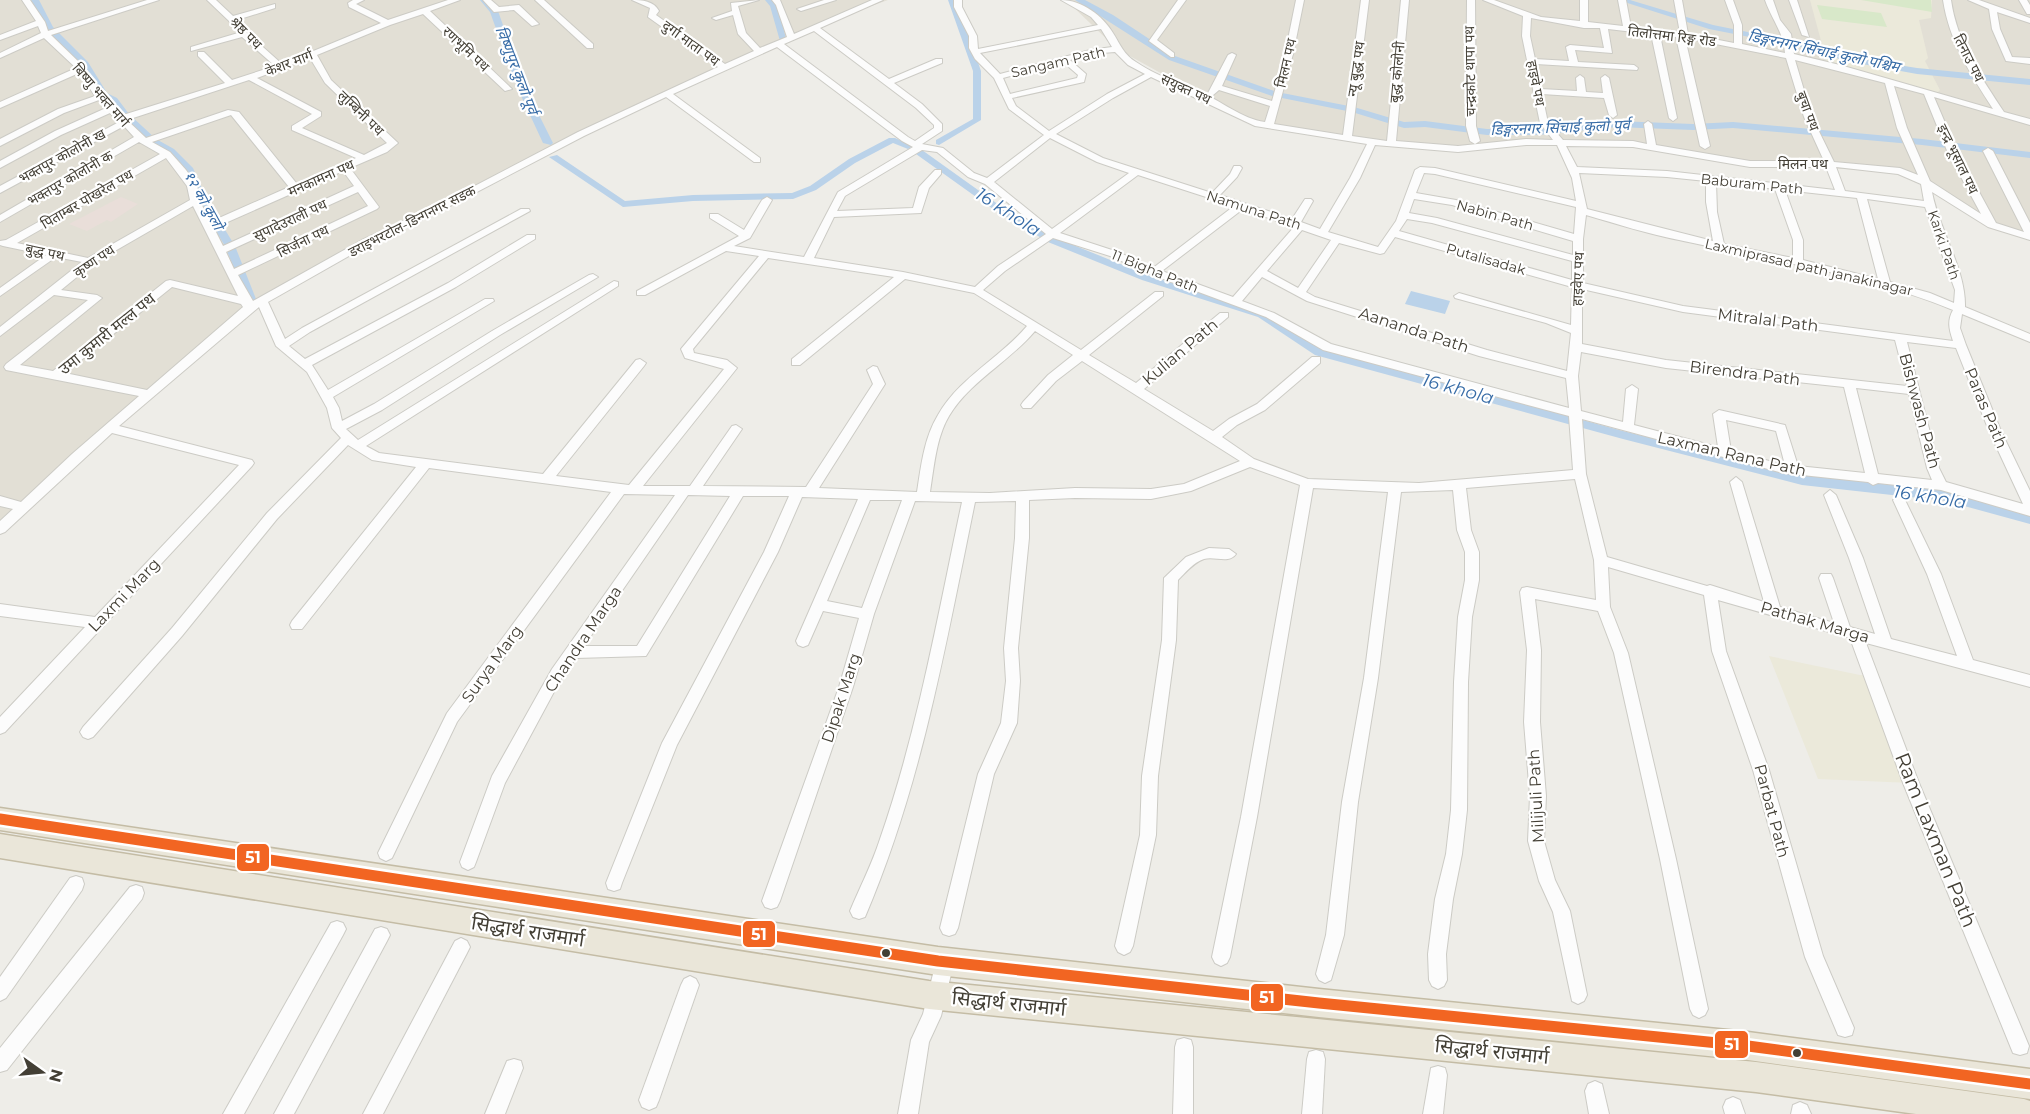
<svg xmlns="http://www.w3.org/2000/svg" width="2030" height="1114" font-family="Montserrat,'Noto Sans Devanagari',sans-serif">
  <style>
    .residential { fill: #e2dfd5 }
    .education { fill: #ebe9da }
    .medical { fill: #e9ded9 }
    .green { fill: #d8e8c9 }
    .water { fill: #bad2e9 }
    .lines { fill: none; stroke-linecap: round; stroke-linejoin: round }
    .canal { fill: #bad2e9; fill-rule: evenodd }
    .minor-casing { stroke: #cccbc5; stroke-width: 2 }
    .highway-casing { stroke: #c4bca5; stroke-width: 3 }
    .minor { fill: #fcfcfc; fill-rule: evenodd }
    .highway { fill: #eae6d9; fill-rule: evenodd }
    .bus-1-casing { stroke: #fff; stroke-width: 16 }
    .bus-1 { stroke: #f26522; stroke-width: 11 }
    .bus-dot { fill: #433f35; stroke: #fff; stroke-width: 2 }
    .labels { text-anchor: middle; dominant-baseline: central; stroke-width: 4.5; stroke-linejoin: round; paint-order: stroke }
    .far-street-label { font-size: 14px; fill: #433f35; stroke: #fff }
    .far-water-label { font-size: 15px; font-style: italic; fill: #366ba6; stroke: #fff }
    .street-label { font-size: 16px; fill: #433f35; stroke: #fff }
    .water-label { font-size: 18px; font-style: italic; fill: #366ba6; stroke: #fff }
    .near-street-label { font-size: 20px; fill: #433f35; stroke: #fff }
    .line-badge { stroke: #fff; stroke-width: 2 }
    .badge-label { font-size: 16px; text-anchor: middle; font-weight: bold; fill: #fff }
  </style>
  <rect width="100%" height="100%" fill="#eeede8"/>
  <g class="residential">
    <path d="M0,0H888L813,27L666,93L364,242L249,308L0,528Z"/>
    <path d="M1066,0H2030V235L1992,225L1900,172L1750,164L1652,146L1561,144L1458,149L1391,144L1258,124L1206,98L1117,49Z"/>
  </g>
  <g class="education">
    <path d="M1810,0H1932L1931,18L1919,20L1928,58L1925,61L1940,90L1937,93L1827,63Z"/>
    <path d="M1769,656L1860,675H1871L1911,783L1818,779Z"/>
  </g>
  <path class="medical" d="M121,197L138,204L111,222L107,220L87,231L69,224Z"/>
  <g class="green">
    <path d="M1861,0H1931L1932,12Z"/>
    <path d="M1817,5L1881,13L1887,27L1822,19Z"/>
  </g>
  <path class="water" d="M1411,291L1450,301L1445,314L1405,304Z"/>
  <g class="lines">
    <g class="canal">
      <path d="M31,0H39L53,27L88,62L107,93L117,98L129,114L156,139L174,149L193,168L208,202L235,246L258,304L257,306H249L248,304L225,246L198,202L186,171L168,153L150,143L123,118L111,102L101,97L82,65L47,30Z"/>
      <path d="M480,0H488L498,11L525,87L553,143L551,145L543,143L517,87L490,12Z"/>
      <path d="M765,0H773L778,6L787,43L780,41L770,6Z"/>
      <path d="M948,0H956L981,71V120L939,145L936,144V140L973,119V71Z"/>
      <path d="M1075,0H1085L1113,15L1175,56L1277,92L1354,107L1404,122L1425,121L1487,129H1538L1616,121L1693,124L1733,122L1922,139L2030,152V158L1922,145L1733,128L1693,130L1616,127L1538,135H1487L1425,127L1404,128L1352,112L1272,96L1169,60Z"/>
      <path d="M1618,0H1630L1713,25L1808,44L1848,57L1917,68L2030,79V85L1917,74L1846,61L1806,48L1709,29Z"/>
      <path d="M889,138H895L913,146L908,149L893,143L855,163L816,190L793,199L693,201L623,207L549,157L557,155L625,201L693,195L792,193L810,186L849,159Z"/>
      <path d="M916,150H922L999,205L1056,238L1150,276L1266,313L1323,349L1623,431L1802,475L1946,491L2030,514V524L1946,501L1802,485L1623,439L1315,355L1258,317L1142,280L1048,242L993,209L916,154Z"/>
    </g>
    <g class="minor-casing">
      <g id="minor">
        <path d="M22,0H30L45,22L48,31L147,0H159L51,35L84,67L103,95L123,115L225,83L198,56V52H204L232,80L275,66L242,37L191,51V47L238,33L229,21L207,0H216L233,16L275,4V8L237,20L246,32L282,64L381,23L349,7L348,3L353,0H364L356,4L388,20L448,0H460L430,11L512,89L505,91L423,14L390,25L317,55L331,80L398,143L387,152L350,168L379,207L377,209L238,275L253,301L362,240L446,201L578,132L718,67L648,17L650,8L632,0C642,0 654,1 659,11L656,15L725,64L754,51L738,34L733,15L716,20L712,18L732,11L731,3L759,0L738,6L746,33L760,48L787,37L776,5L772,0H780L794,34L872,0H883L820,28L889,79L936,59H942V63L894,83L922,104L942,124V131L922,144L943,148L974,173L987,178L1044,135L1009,109L994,78L975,59L969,48V36L954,7V0H962V7L977,36L978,49L1098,25L1091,17L1061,0C1082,0 1103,16 1113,33C1120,44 1124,55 1136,62C1155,75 1176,82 1198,91C1220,100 1242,119 1265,122L1270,106L1219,90L1212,96L1208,93L1228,55L1232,53L1236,55L1222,86L1272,101L1285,54L1296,0H1304L1293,54L1274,124L1343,135L1361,0H1369L1352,136L1387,141L1401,0H1409L1396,141L1458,146L1526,139L1553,140L1540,123L1522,36L1523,16L1483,0H1494L1541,17L1580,21V0H1588V22L1623,26L1618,0H1626L1631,27L1680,33L1674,0H1682L1688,34L1734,43V25L1725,0H1733L1742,25V44L1785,53C1783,31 1772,20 1765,0H1773L1780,20L1791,34L1794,54L1840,65L1993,109C1971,75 1949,41 1943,0H1951C1957,43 1981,77 2004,112L2030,119V125L1934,97L1958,153L1996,223L2024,232L1983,151L1988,148L1993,151L2030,223V240L1988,227L1932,192C1939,230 1966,269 1965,307L2030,334V342L1962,314L1960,328L1966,345L2001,431L2030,491V516L1941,490L1878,483L1873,485L1868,482L1783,473L1582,419L1586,474L1607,557L1707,586L1710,585L1764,602L1730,482L1736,477L1742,482L1780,607L1834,623L1819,578L1821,574H1831L1833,578L1850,627L1875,634L1849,558L1824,495L1830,490L1836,495L1863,558L1891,639L1957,656L1927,574L1893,500L1899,495L1905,500L1941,574L1973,660L2030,675V687L1866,643L1919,783L2029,1046L2027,1053L2020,1055L2013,1053L1903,783L1850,638L1718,600L1726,651L1769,770L1823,956L1854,1028L1852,1035L1845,1037L1838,1035L1805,957L1753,770L1712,651L1704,595L1608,567L1610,607L1628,653L1676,859L1708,1009L1705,1015L1699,1018L1693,1015L1690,1009L1660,859L1614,653L1598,611L1535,599L1541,650L1540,722L1546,796L1544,841L1555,880L1570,911L1587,995L1584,1001L1578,1004L1572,1001L1553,912L1539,881L1528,841L1530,796L1524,722L1527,650L1520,592L1522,588L1527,587L1596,600L1594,560L1575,479L1466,488L1471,530L1479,552V580L1472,617L1468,682L1467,810L1462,854L1453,899L1446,954L1447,980L1444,986L1438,989L1432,986L1429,980L1428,954L1435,899L1446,854L1451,810L1454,682L1458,617L1465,580V552L1457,530L1453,490L1401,492L1378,678L1358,802L1344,935L1331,980L1325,983L1319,980L1316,974L1326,935L1342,802L1364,678L1388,492L1313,488L1257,817L1230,957L1227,963L1221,966L1215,963L1212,957L1241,817L1300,485L1250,467L1191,491L1151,499L1075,498L1029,500V538L1018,648L1020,681L1017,723L994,774L958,928L955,934L949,936L943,934L940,928L978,774L1001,723L1006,681L1004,648L1015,538L1016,501L975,502C946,643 922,784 865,917L859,919L853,917L850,911C860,887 872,864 880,839C918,730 938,614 962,502L915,501L874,614L853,687L780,901L777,907L771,909L765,907L762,901L839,687L859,618L823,611L808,645L803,647L798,645L796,641L858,499L802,497L778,552L677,745L622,883L620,889L614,891L608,889L606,883L662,743L764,552L789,496H743L646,656L576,658L562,677L505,783L476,862L474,867L468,870L462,867L460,862L492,776L552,669L675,495L624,494L457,722L392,858L386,861L380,858L378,853L447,713L611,492L429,468L302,629H292L290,625L292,621L416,467L372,460L348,445L277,519L182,636L93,737L88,739L83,737L80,732L83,727L172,628L267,513L341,438L332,428L327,408L307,372L276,346L259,307L119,426L252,460L254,463L252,466L5,732L0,734V717L85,627L0,616V604L95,617L239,465L112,433L5,532L0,534V521L13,509L0,506V496L21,502L72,454L139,396L6,370L4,367L6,364L88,300L54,295L0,336V327L82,262L56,257L0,296V288L46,255L3,246L0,245V241L6,240L160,154L139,142L0,222V215L134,137L124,126L0,193V186L119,122L110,113L61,135L0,168V161L55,131L106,108L99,100L64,113L0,146V139L58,109L95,96L79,73L0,108V102L76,68L44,38L0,58V53L41,33L38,26L0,40V35L36,21ZM1531,18L1584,28H1600L1604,48L1570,45L1566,47L1569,61L1535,59L1530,36ZM1101,29L1112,47L1090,50L1000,74L980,53ZM1608,29L1651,34L1669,118L1673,121L1677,118L1660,35L1676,37L1700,146L1705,149L1710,146L1685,38L1786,58L1804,117L1824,161H1750L1656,145L1652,124L1648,121L1644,124L1647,144L1633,141L1563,140L1548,123L1542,94L1604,98L1609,115L1613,118L1617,115L1609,78L1605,75L1601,78L1603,93L1586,92L1584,78L1580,75L1576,78L1577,91L1541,89L1536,64L1637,70L1638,68L1634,65L1578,62L1575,50L1612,53ZM814,31L916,108L934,125V128L915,141L908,137L784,44ZM777,47L902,141L913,147L838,192L804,257L734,246L750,238L772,200L767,197L762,200L744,230L718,214H710V218L739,236L637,291V295H645L726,251L759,256L681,349L685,358L724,369L629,485L556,476L644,366L646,363L640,359L636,360L543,474L379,453L366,446L618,286V282L614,281L358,440L346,429L382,410L500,335L598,277L593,274L589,275L492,331L374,404L342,421L339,408L333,397L494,301L493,299H485L328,390L312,365L456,287L535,239V235H527L448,283L305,359L289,346L310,332L530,211L529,209H521L302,328L285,339L268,302L370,244L452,205L584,136L666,97L754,162H760V158L673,94ZM1115,52L1128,65L1145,74L1107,94L1049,131L1016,106L1012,98L1084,82L1086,74L1070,60L1090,54ZM310,58L325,83L387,143L364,155L302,128L321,116V112L257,78ZM1795,60L1885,83L1897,128L1918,175L1900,168L1834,162L1812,117ZM1063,62L1078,75L1077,78L1010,94L1003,78ZM1151,77L1255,126L1367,144L1350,178L1320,229L1301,222L1313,201L1311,199H1305L1292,219L1220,195L1237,177L1242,168L1240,166H1234L1230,174L1212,193L1103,158L1056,134L1113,98ZM249,80L312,114L292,126V130L356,158L297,184L239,112L228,110L146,138L127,120ZM1894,86L1924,94L1948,153L1981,214L1930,181L1907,128ZM231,115L289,187L210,222L200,201L197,186L186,170L170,152L152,142ZM1050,138L1097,162L1129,173L1052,229L994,182ZM1375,145L1458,152L1526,145H1557L1572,178L1576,201L1435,168L1420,167L1415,170L1396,221L1378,247L1328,232L1360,178ZM1566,146L1633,147L1750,167H1826L1835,190L1667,171L1577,167ZM922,150L937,152L968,177L985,184L1046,234L998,266L975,287L903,272L814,258L834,217L921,213L929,188L941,174V170H935L919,187L913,208L837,211L845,196ZM166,158L187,186L190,200L88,258L17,243ZM1836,167L1898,174L1921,184L1924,201L1845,191ZM343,171L354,186L223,246L214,228ZM1424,173L1435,174L1576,207L1574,234L1456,200L1416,193ZM1579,173L1667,177L1706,181V202L1713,241L1587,209ZM1138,175L1234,206L1153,268L1118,252L1060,233ZM1716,182L1775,189L1793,240V258L1724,244L1717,212ZM1785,190L1857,198L1878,279L1803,260V240ZM358,192L368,206L234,269L226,252ZM1414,199L1452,205L1573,241V255L1437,218L1409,213ZM1867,199L1925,207L1955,290L1954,303L1930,293L1890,282ZM193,206L238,296L170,280L166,281L53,371L20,365L102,298L97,295L61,290L94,263ZM1243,209L1294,227L1233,297L1162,271ZM1586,215C1617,224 1648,234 1679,240C1769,260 1869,275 1953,310C1947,321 1949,329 1953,341L1683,306L1583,283V239ZM1407,219L1432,223L1572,261V280L1399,231ZM1302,230L1331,240L1298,288L1267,271ZM1395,237L1572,287L1571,325L1459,293L1454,296L1455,298L1546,323L1571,333L1567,371L1487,350L1315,297L1306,292L1339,243L1380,254L1384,253ZM1053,238L1110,256L1150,274L1266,317L1323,350L1569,416L1573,470L1419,483L1308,479L1254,459L1222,437L1237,425L1265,410L1320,363V357H1312L1257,404L1229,419L1213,431L1144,389L1228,317V313H1220L1136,383L1089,355L1163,296V292H1155L1081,350L983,290L1005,271ZM768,258L894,277L792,359V365H800L905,279L974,293L1027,326C1000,358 959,378 938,415C924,438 921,466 917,492L819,488L885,384L877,367L873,366L867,370L873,384L806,487L703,486L742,429L736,425L732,426L690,486H643L737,368L727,360L694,353L693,349ZM1262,277L1307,301L1479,356L1566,378L1569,408L1331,344L1274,313L1242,301ZM172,287L241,304L243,307L147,390L65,373ZM1582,289L1683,312L1895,340L1907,386L1666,360L1582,344ZM1035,331L1073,355L1048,375L1023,402L1021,405L1023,408H1031L1056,381L1082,361L1240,461L1184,484L1151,489L1075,488L990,493L930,492C934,467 936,438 949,416C970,381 1009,362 1035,331ZM1907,342L1956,348L1989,431L2023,504L1946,482L1939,468ZM1581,352L1666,368L1844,387L1865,473L1798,466L1785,425L1719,410L1713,414L1718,447L1634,425L1638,389L1632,385L1626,389L1623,422L1581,411L1578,376ZM1856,388L1909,394L1927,468L1932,480L1878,474ZM1726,420L1776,431L1785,465L1731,451ZM688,495L730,496L637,646H584ZM870,500H902L862,608L827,601Z"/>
        <path d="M483,0H491L499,7L519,5L539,24L532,26L514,10L494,12Z"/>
        <path d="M535,0H544L593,44V48H587Z"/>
        <path d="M824,0H836L801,11L797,9Z"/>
        <path d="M1178,0H1186L1157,40L1174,53V57H1171L1149,41Z"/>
        <path d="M1467,0H1475L1476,126L1480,141L1475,144L1470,141L1466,126Z"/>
        <path d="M1789,0H1797L1809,37L1802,35Z"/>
        <path d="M1968,0H1979L2030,18V23L1997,12L2000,29L2012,57L2030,58V64L2006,61L1992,29L1989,9Z"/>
        <path d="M2019,0H2027L2030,5V14H2027Z"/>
        <path d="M1209,548L1229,549L1236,554C1229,564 1215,556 1204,559C1194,562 1185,573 1178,580L1176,640L1158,776L1156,835L1133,946L1130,952L1124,955L1118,952L1115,946L1140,835L1142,776L1162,640L1164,578L1186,557Z"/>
        <path d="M76,876L82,878L84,884L82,890L6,998L0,1001V977L70,878Z"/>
        <path d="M136,885L142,887L144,893L142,899L7,1070L0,1072V1048L130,887Z"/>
        <path d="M337,921L343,923L346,929L343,935L244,1114H223L331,923Z"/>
        <path d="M381,927L387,929L390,935L387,941L294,1114H274L375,929Z"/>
        <path d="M461,938L467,941L470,947L467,953L383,1114H363L455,941Z"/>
        <path d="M945,953L951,956L954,962L941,1016L929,1042L918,1114H898L911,1040L923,1014L936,962L939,956Z"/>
        <path d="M690,976L696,979L699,985L659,1100L656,1107L649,1110L642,1107L639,1100L681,985L684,979Z"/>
        <path d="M1184,1038L1191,1040L1193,1047V1114H1173L1175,1047L1177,1040Z"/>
        <path d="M1316,1050L1323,1052L1325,1059L1322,1114H1302L1307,1059L1309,1052Z"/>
        <path d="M514,1059L521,1061L523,1068L505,1114H485L507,1061Z"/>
        <path d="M1438,1066L1445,1068L1447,1075L1443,1114H1423L1431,1068Z"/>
        <path d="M1595,1081L1602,1084L1609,1114H1589L1585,1091L1588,1084Z"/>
        <path d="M1733,1097L1740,1100L1745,1114H1725L1723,1107L1726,1100Z"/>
        <path d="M1800,1102L1807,1105L1811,1114H1791L1793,1105Z"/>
      </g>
    </g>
    <g class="highway-casing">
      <g id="highway">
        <path d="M0,808L938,947L1319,989L1748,1032L2030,1069V1099L1748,1060L1319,1017L938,975L0,830Z"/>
        <path d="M0,834L929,981L1756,1062L2024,1099L2030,1101V1114H1916L1756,1092L929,1009L0,858Z"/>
      </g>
    </g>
    <use href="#minor" class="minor"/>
    <use href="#highway" class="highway"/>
    <g class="bus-1-casing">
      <path id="bus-1" d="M0,819L938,961L1319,1003L1748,1046L2030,1084"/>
    </g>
    <use href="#bus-1" class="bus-1"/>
  </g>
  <g class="bus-dot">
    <circle cx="886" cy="953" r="5"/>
    <circle cx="1797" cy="1053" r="5"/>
  </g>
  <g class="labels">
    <g class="far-street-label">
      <text transform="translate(246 33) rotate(45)">श्रेष्ठ पथ</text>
      <text transform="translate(1672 36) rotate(7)">तिलोत्तमा रिङ्ग रोड</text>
      <text transform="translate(691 43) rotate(36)">दुर्गा माता पथ</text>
      <text transform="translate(466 49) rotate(43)">रणभूमि पथ</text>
      <text transform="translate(1969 58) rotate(63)">तिनाउ पथ</text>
      <text transform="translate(1058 62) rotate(-13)">Sangam Path</text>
      <text transform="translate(289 63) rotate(-21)">केशर मार्ग</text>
      <text transform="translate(1286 63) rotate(-77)">मिलन पथ</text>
      <text transform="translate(1356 69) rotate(-82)">न्यू बुद्ध पथ</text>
      <text transform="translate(1470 71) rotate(-91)">चन्द्रकोट थापा पथ</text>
      <text transform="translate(1397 72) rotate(-85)">बुद्ध कोलोनी</text>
      <text transform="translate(1536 83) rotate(79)">हाइवे पथ</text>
      <text transform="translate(1186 89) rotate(25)">संयुक्त पथ</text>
      <text transform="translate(101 95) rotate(49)">बिष्णु भक्त मार्ग</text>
      <text transform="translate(1808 111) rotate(70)">बुचा पथ</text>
      <text transform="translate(361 113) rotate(44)">लुम्बिनी पथ</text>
      <text transform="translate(62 156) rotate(-29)">भक्तपुर कोलोनी ख</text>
      <text transform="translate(1958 159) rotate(64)">इन्द्र भूसाल पथ</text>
      <text x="1803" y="164">मिलन पथ</text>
      <text transform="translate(70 178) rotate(-30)">भक्तपुर कोलोनी क</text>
      <text transform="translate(321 178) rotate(-24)">मनकामना पथ</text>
      <text transform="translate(1752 184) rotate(6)">Baburam Path</text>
      <text transform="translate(87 199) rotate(-30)">पिताम्बर पोखरेल पथ</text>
      <text transform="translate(1254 210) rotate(18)">Namuna Path</text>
      <text transform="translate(1495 215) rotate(16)">Nabin Path</text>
      <text transform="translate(290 220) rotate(-25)">सुपादेउराली पथ</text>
      <text transform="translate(412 221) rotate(-27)">डराइभरटोल-डिन्गनगर सडक</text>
      <text transform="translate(303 241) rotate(-26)">सिर्जना पथ</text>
      <text transform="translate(1944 245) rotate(71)">Karki Path</text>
      <text transform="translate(45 252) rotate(12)">बुद्ध पथ</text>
      <text transform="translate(1486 259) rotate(16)">Putalisadak</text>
      <text transform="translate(94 261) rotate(-34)">कृष्ण पथ</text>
      <text transform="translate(1809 267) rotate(13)">Laxmiprasad path janakinagar</text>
      <text transform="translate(1155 271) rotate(22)">11 Bigha Path</text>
      <text transform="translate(1578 279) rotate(-88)">हाइवेए पथ</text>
    </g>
    <g class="far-water-label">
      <text transform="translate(1824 51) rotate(12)">डिङ्गरनगर सिंचाई कुलो पश्चिम</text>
      <text transform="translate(517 70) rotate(69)">विष्णुपुर कुलो पूर्व</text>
      <text transform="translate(1560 127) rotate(-2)">डिङ्गरनगर सिंचाई कुलो पुर्व</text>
      <text transform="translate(204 200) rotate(61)">१२ को कुलो</text>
    </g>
    <g class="street-label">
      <text transform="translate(1768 320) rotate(7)">Mitralal Path</text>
      <text transform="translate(1414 330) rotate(18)">Aananda Path</text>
      <text transform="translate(107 334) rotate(-39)">उमा कुमारी मल्ल पथ</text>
      <text transform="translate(1180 352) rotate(-40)">Kulian Path</text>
      <text transform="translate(1745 373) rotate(7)">Birendra Path</text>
      <text transform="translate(1986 408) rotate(67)">Paras Path</text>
      <text transform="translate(1920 411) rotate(75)">Bishwash Path</text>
      <text transform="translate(1732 454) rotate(13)">Laxman Rana Path</text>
      <text transform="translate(124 595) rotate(-46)">Laxmi Marg</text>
      <text transform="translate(1815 622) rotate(16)">Pathak Marga</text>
      <text transform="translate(583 639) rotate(-56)">Chandra Marga</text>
      <text transform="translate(492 664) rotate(-54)">Surya Marg</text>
      <text transform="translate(841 698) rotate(-72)">Dipak Marg</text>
      <text transform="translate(1536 796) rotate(-93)">Milijuli Path</text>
      <text transform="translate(1772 811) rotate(75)">Parbat Path</text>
    </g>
    <g class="water-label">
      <text transform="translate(1008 212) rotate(33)">16 khola</text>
      <text transform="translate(1458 389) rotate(15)">16 khola</text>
      <text transform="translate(1930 497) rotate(9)">16 khola</text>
    </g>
    <g class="near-street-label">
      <text transform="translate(1936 840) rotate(68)">Ram Laxman Path</text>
      <text transform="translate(528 931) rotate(9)">सिद्धार्थ राजमार्ग</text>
      <text transform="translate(1009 1003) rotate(6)">सिद्धार्थ राजमार्ग</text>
      <text transform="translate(1492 1051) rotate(6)">सिद्धार्थ राजमार्ग</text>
    </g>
  </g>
  <g class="line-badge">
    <rect x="236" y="843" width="34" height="29" rx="6" fill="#f26522"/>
    <rect x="742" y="920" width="34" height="28" rx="6" fill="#f26522"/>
    <rect x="1250" y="983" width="34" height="29" rx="6" fill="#f26522"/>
    <rect x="1714" y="1030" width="35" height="29" rx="6" fill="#f26522"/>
  </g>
  <g class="badge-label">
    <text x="253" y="863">51</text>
    <text x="759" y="940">51</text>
    <text x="1267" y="1003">51</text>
    <text x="1732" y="1050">51</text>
  </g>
  <g transform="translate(42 1072) rotate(105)" stroke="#ffffff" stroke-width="4.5" paint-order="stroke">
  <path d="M0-4.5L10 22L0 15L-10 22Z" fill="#433f35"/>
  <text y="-9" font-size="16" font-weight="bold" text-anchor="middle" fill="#433f35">N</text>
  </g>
</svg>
